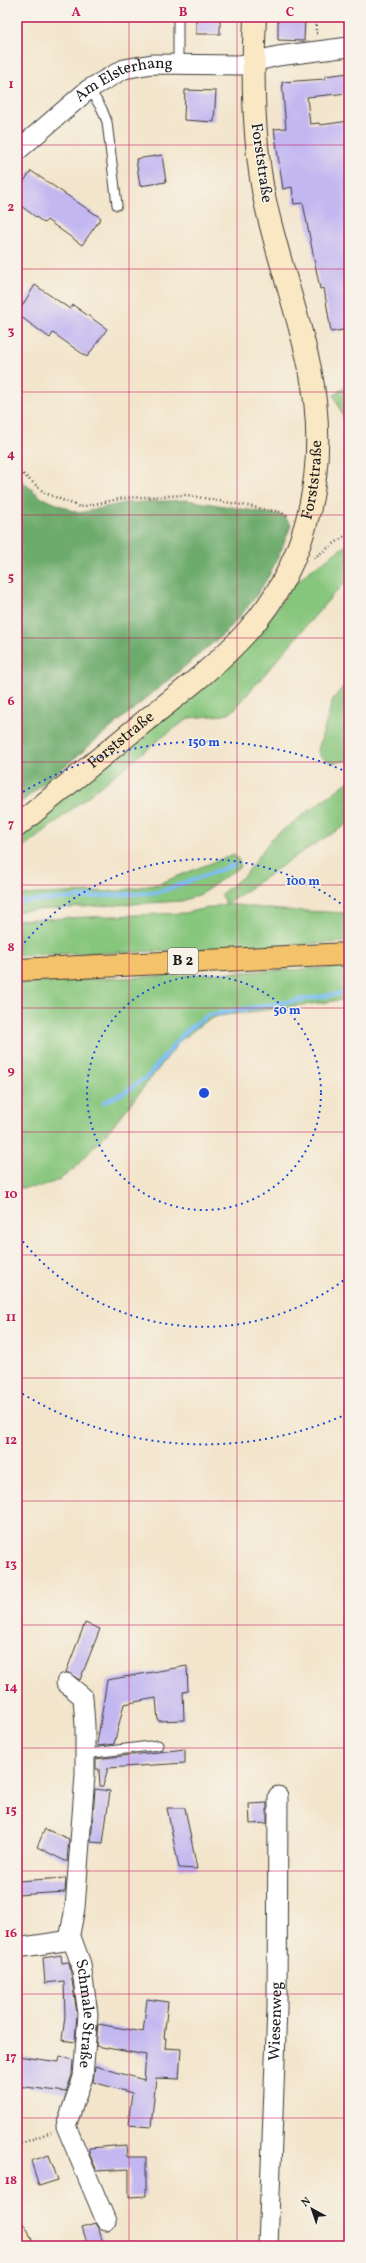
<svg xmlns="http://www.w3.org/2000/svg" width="366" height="2263" font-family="Vollkorn,serif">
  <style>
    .green { fill: #87c67d; stroke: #52714c }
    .forest { fill: #6dab6c; stroke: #446444 }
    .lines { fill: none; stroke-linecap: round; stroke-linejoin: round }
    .stream { stroke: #7ebdf2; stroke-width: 4.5 }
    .building { fill: #c3b7f1 }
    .lane-casing { stroke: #3c3a36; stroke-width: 11 }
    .street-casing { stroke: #3c3a36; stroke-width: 21 }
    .secondary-casing { stroke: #3c3a36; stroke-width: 24 }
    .primary-casing { stroke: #3c3a36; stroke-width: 24 }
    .path { stroke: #3c3a36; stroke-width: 2.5; stroke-dasharray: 1 3; stroke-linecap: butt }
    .lane { stroke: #fff; stroke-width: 9 }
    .street { stroke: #fff; stroke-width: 19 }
    .secondary { stroke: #fae7c3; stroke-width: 22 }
    .primary { stroke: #f3c26a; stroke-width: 22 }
    .grid { fill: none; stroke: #c2185b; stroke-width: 1; stroke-opacity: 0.55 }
    .ring { fill: none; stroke: #1d4ed8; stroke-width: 2; stroke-dasharray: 2 4 }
    .labels { text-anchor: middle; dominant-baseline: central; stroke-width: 3; stroke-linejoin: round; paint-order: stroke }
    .shield { fill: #f7f3e8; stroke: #5e5c59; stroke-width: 1 }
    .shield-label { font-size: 15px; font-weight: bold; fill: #1c1c1c }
    .street-label { font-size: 16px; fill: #1c1c1c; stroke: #f7f3e8 }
    .centre { fill: #1d4ed8; stroke: #f7f3e8; stroke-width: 2 }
    .ring-label { font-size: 12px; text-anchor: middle; font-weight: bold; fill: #1d4ed8; stroke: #f7f3e8; stroke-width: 3; stroke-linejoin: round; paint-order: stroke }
    .neatline { fill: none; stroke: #c2185b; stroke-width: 1.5 }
    .grid-label { font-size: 13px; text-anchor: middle; font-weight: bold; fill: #c2185b }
  </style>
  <rect width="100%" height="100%" fill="#f7f3e8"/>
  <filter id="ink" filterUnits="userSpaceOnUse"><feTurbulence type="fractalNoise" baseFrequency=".025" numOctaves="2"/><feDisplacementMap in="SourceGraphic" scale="8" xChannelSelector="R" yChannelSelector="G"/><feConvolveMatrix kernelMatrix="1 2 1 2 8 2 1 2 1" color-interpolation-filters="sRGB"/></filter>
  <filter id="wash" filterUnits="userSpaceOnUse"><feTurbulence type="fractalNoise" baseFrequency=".012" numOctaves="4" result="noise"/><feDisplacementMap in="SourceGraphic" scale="16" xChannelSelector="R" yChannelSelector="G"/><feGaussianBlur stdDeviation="0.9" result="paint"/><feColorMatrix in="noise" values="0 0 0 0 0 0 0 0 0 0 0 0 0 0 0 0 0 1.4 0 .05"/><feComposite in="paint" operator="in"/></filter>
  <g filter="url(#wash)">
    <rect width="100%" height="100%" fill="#f3e5cc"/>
    <g class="green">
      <path d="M349,384V431L334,395Z"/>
      <path d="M349,543V579L331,597L233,711L224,715L189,718L161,738L17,853V839L274,612L292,587L307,573Z"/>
      <path d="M349,680V760L333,763L321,757L318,750L333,699Z"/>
      <path d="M349,781V823L302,852L227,904L281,910L349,913V942L169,951L17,955V920L184,913L226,904L221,894L246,874L272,838Z"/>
      <path d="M234,854L238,859L241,866L201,894L182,901L17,911V895L117,891L158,884Z"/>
      <path d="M349,967V999L218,1016L204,1022L181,1040L113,1126L75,1168L59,1180L40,1187L17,1188V983Z"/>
    </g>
    <path class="forest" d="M17,477L42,498L79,513L124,503L187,500L279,515L285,517L291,525C273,573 261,594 226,632L17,806Z"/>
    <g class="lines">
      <g class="stream">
        <path d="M17,902L159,892L234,865"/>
        <path d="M104,1102L127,1091L149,1075L185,1032L208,1015L349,992"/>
      </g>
    </g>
    <g id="blocks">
      <g class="building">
        <rect x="196" y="17" width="24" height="17"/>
        <path d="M278,17H305L304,41L278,40Z"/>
        <path d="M349,73V93L307,97L310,124L319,123L320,125L349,121V329L331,332L324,288L320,289L303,203L294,204L292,187L283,189L274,129L286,128L282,82L325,79V76Z"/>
        <path d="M185,90L216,91L214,122L184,120Z"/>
        <path d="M162,155L166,182L140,186L136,159Z"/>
        <path d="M31,171L101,218L82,245L47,220L44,223L17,203V191Z"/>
        <path d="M35,285L70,309L73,305L107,329L87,357L53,333L50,338L17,314Z"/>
        <path d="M85,1623L100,1629L80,1680L66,1672Z"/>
        <path d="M187,1666L188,1691L183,1692L184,1720L158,1721L156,1698L124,1704L114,1744L98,1746L97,1744L107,1680Z"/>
        <path d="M185,1749V1763L108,1768L103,1786H100L99,1769H96V1759Z"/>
        <path d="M95,1789L110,1791L103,1843L91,1842Z"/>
        <path d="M267,1803V1823L250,1824L249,1804Z"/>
        <path d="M167,1808H185L197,1869L179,1868Z"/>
        <path d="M45,1829L69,1839L67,1862L37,1847Z"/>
        <path d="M66,1878L65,1892L17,1895V1881Z"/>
        <path d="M61,1955L62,1963L69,1962L70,1967L77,2014L75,2042L62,2040L65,2016L64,1981L45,1983L43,1958Z"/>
        <path d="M147,1999L168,2002L164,2038H166L165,2048L181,2049L179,2079L156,2078L151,2127L128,2125L132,2093L93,2082L95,2066L144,2080L146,2055L96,2046L98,2024L143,2032Z"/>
        <path d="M17,2056L59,2062L60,2056L73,2060L72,2075L66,2092L17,2086Z"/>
        <path d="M126,2145L127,2157H146V2196L129,2197V2169L97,2171L89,2153V2148Z"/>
        <path d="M49,2155L58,2180L39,2186L31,2161Z"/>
        <path d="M95,2223L99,2230L104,2246H88L82,2227Z"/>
      </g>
    </g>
  </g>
  <g filter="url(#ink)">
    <use href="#blocks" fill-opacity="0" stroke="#3c3a36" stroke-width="1"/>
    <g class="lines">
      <g class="lane-casing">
        <g id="lane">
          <path d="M178,17V64"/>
          <path d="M89,89L102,109L107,122L117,205"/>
          <path d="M85,1754L158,1745"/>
        </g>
      </g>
      <g class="street-casing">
        <g id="street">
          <path id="s1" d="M17,151L89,89L124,69L152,64L240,65L278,56L349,47"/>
          <path id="s2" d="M66,1683L83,1697L85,1725V1775L75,1908L70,1934L81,1964L88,2014L83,2077L66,2126L106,2221"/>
          <path d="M17,1948L71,1940"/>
          <path id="s3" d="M268,2246L277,2008L278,1796"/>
        </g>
      </g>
      <g class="secondary-casing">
        <g id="secondary">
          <path id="s4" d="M17,826C60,791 102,756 145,721C179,694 216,666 245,634C311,563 329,463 310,369C298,311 276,255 264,196C253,137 252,77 255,17"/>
          <path d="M17,2234L22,2246"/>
        </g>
      </g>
      <g class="primary-casing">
        <path id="primary" d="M17,970L349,954"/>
      </g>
      <g class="path">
        <path d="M316,17V33H318"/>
        <path d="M17,469L45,493L80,507L124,498L187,495L280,512L289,517"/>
        <path d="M314,558L349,533"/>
        <path d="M17,2145L51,2132"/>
      </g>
      <use href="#lane" class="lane"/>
      <use href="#street" class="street"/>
      <use href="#secondary" class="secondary"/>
      <use href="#primary" class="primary"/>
    </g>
  </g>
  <path class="grid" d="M129,17V2246M237,17V2246M17,145H349M17,269H349M17,392H349M17,515H349M17,638H349M17,762H349M17,885H349M17,1008H349M17,1132H349M17,1255H349M17,1378H349M17,1501H349M17,1625H349M17,1748H349M17,1871H349M17,1994H349M17,2118H349"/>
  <g class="ring">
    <circle cx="204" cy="1093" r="117"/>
    <path d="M348 1277A234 234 0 0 1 17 1234M17 952A234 234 0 0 1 348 909"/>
    <path d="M347 1414A351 351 0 0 1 18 1391M18 795A351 351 0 0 1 347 772"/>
  </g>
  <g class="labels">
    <rect class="shield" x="168" y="948" width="30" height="26" rx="3"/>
    <g class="shield-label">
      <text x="183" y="961">B 2</text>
    </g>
    <g class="street-label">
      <text stroke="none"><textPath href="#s1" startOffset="132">Am Elsterhang</textPath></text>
      <text transform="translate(261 163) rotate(82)">Forststraße</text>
      <text stroke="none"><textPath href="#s4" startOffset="470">Forststraße</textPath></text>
      <text stroke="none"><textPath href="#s4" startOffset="135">Forststraße</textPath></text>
      <text stroke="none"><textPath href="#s2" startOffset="342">Schmale Straße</textPath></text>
      <text stroke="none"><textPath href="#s3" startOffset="225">Wiesenweg</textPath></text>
    </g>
  </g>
  <circle cx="204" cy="1093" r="6" class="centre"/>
  <g class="ring-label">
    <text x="204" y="746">150 m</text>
    <text x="303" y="885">100 m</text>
    <text x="287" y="1014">50 m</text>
  </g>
  <rect width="366" height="2263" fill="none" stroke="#f7f3e8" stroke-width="44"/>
  <g transform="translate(312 2209) rotate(320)" stroke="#f7f3e8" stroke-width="3" paint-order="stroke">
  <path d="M0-3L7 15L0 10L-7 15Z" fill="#1c1c1c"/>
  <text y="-6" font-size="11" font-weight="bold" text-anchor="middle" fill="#1c1c1c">N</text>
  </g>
  <rect x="22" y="22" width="322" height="2219" class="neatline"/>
  <g class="grid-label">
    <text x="76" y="16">A</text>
    <text x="183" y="16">B</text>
    <text x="290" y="16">C</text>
    <text x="11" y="88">1</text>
    <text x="11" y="211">2</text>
    <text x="11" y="335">3</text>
    <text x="11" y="458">4</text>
    <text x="11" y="581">5</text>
    <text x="11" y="705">6</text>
    <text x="11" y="828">7</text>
    <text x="11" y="951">8</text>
    <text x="11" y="1074">9</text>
    <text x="11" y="1198">10</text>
    <text x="11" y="1321">11</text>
    <text x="11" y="1444">12</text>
    <text x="11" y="1568">13</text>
    <text x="11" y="1691">14</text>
    <text x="11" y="1814">15</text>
    <text x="11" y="1937">16</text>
    <text x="11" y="2061">17</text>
    <text x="11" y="2184">18</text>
  </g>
</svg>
